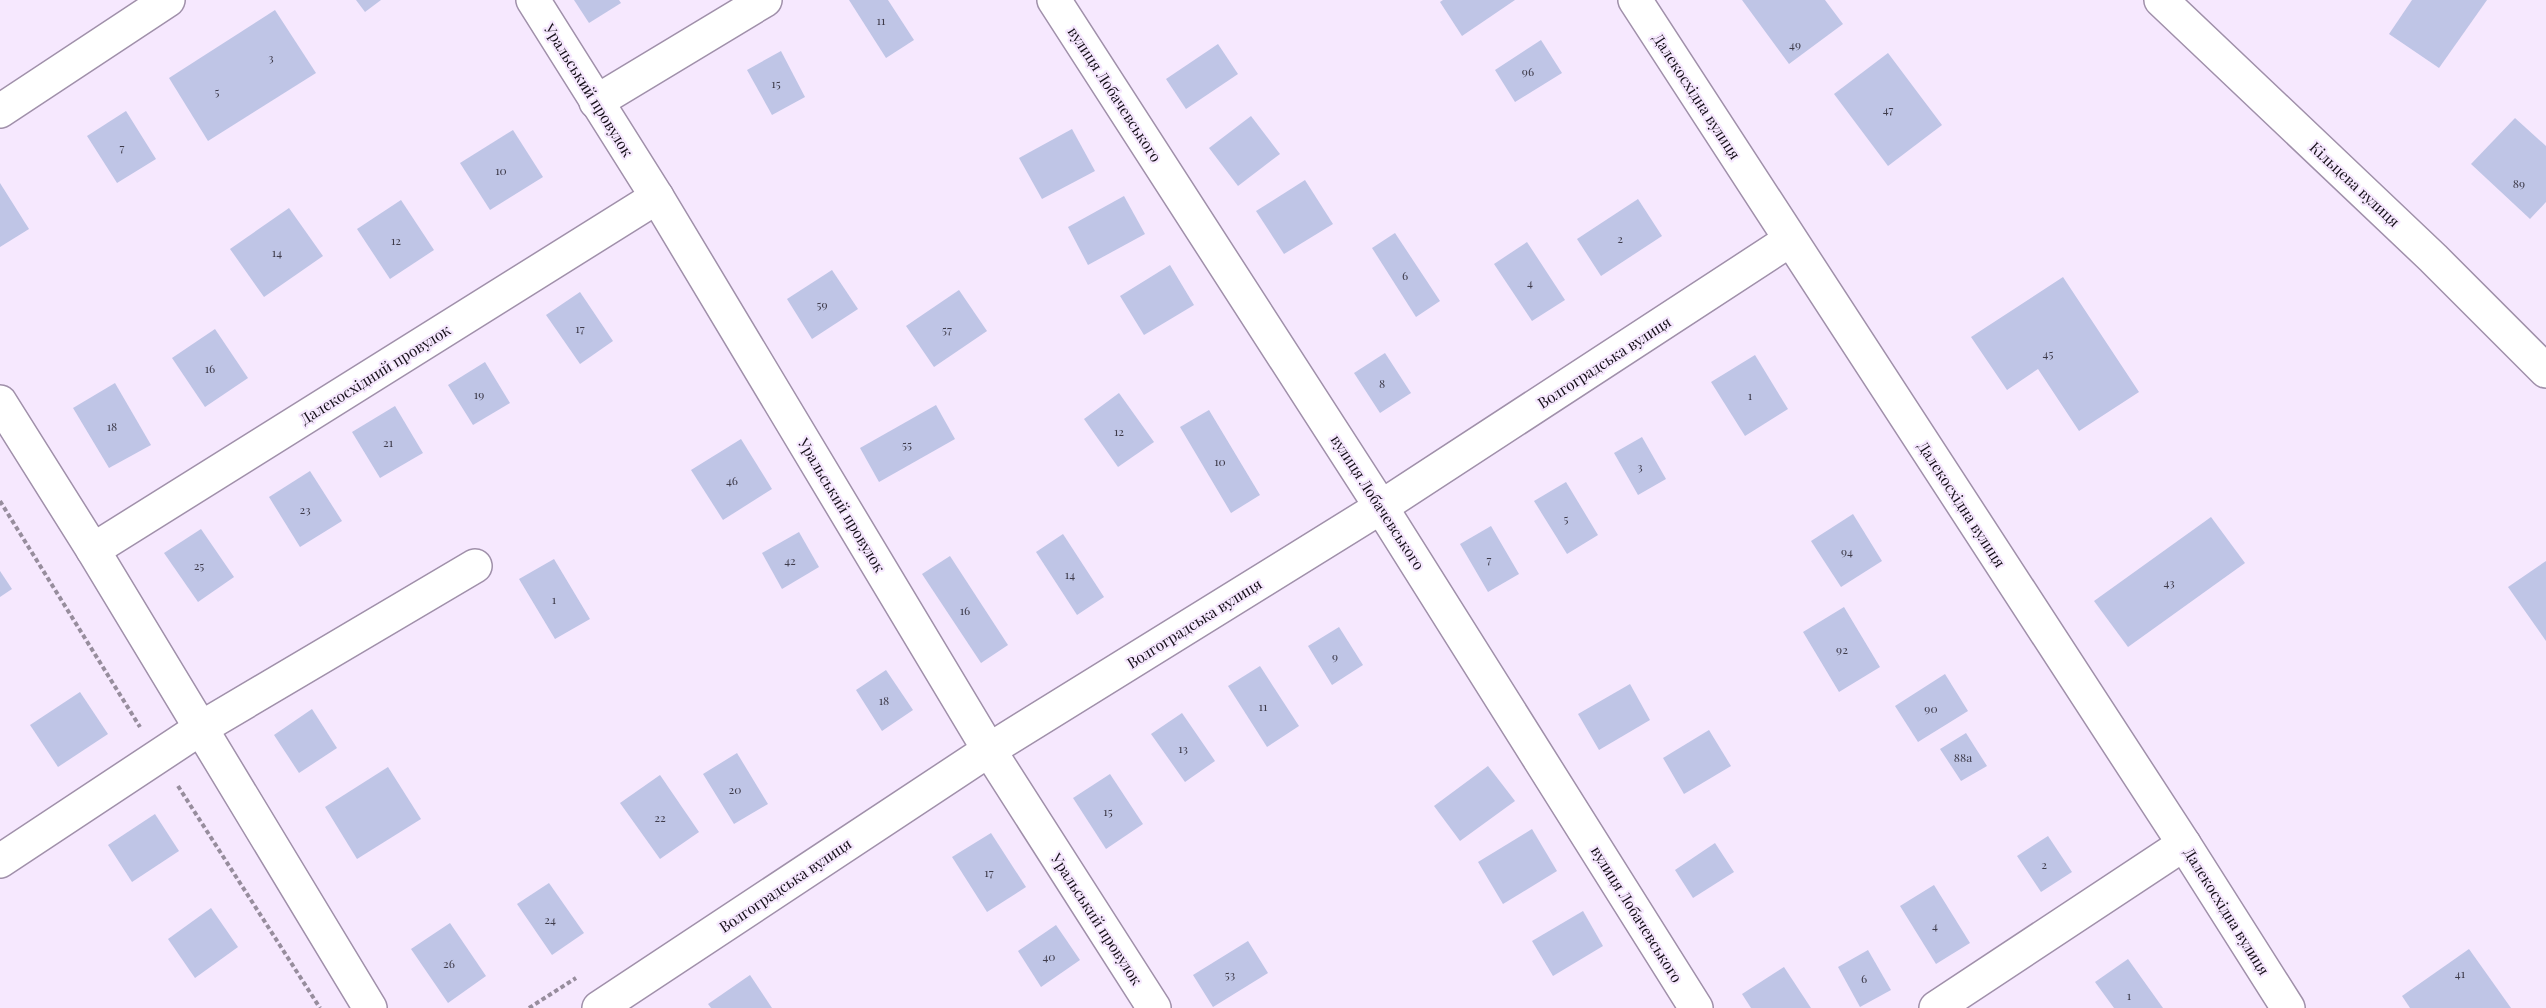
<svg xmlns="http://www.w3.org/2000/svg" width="2546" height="1008" font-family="'Playfair Display',serif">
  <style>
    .building { fill: #bfc5e6 }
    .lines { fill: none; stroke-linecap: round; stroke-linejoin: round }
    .minor-casing { stroke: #a090aa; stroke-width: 36 }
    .path { stroke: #978d9d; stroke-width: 4; stroke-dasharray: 4.5 3; stroke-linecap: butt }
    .minor { stroke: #fff; stroke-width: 33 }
    .labels { text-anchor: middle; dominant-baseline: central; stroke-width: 4.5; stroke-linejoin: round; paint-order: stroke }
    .number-label { font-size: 12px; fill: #3e3b4a }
    .street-label { font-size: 15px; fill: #130d16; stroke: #f6e8fe }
  </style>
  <rect width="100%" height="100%" fill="#f6e8fe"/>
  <g class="building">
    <path d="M356,0H381L365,12Z"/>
    <path d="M574,0H619L621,3L589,23Z"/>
    <path d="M849,0H888L914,40L886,58Z"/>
    <path d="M1443,0H1515L1462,36L1440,2Z"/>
    <path d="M1742,0H1825L1843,24L1789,64Z"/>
    <path d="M2412,0H2487L2439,68L2389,34Z"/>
    <path d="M275,10L316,73L208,141L169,78Z"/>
    <path d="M1541,40L1562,73L1515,102L1495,70Z"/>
    <path d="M1218,44L1238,74L1186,109L1166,79Z"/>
    <path d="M781,51L805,97L772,115L747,70Z"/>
    <path d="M1888,53L1942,125L1888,166L1834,94Z"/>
    <path d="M126,111L156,159L117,183L87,136Z"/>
    <path d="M1251,116L1280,154L1238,186L1209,148Z"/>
    <path d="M2515,118L2546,146V202L2530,219L2471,164Z"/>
    <path d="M1072,129L1095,171L1042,199L1019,158Z"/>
    <path d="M513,130L543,177L490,210L460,163Z"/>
    <path d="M1305,180L1333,224L1284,254L1256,211Z"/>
    <path d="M0,183L29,229L0,247Z"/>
    <path d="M1124,196L1145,234L1088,265L1068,227Z"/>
    <path d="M1638,199L1662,236L1601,276L1577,239Z"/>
    <path d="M401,200L434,250L390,279L357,229Z"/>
    <path d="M289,208L323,256L264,297L230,249Z"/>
    <path d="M1395,233L1440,301L1416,317L1372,248Z"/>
    <path d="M1527,242L1565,300L1532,321L1494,264Z"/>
    <path d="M1170,265L1194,305L1144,335L1120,296Z"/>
    <path d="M832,270L858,309L812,339L787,299Z"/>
    <path d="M2063,277L2139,392L2079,431L2038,369L2007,390L1971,337Z"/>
    <path d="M959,290L987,331L934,367L906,326Z"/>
    <path d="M580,292L613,341L580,364L546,315Z"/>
    <path d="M215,329L248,378L205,407L172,358Z"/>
    <path d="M1385,353L1411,393L1380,413L1354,373Z"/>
    <path d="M1755,355L1788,409L1745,436L1711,382Z"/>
    <path d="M485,362L510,403L473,425L448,385Z"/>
    <path d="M115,383L151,445L109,468L73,408Z"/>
    <path d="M1119,393L1154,442L1118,467L1084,419Z"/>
    <path d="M936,405L955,439L879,482L860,448Z"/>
    <path d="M395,406L423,453L380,478L352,432Z"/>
    <path d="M1209,410L1260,495L1231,513L1180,427Z"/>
    <path d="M1642,437L1666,479L1638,495L1614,453Z"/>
    <path d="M741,439L772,489L723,520L691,470Z"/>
    <path d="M310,471L342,521L300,547L269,497Z"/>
    <path d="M1566,482L1598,535L1567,554L1534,501Z"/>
    <path d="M1853,514L1882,561L1841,587L1811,541Z"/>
    <path d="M2211,517L2245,563L2128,647L2094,601Z"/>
    <path d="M1491,526L1519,574L1488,592L1460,544Z"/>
    <path d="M201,529L234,577L198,602L164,553Z"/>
    <path d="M799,532L819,567L782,589L762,553Z"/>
    <path d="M1063,534L1104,597L1077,615L1036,552Z"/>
    <path d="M950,556L1008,645L981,663L922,574Z"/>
    <path d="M554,559L590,619L555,639L519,579Z"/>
    <path d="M2546,561V641L2508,587Z"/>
    <path d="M0,571L12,589L0,597Z"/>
    <path d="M1844,607L1880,667L1839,692L1803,632Z"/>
    <path d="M1339,627L1363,665L1332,685L1308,646Z"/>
    <path d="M1260,666L1299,726L1267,747L1228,686Z"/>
    <path d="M886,670L913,710L882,731L856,690Z"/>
    <path d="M1945,674L1968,711L1918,742L1895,706Z"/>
    <path d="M1630,684L1650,720L1599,750L1578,714Z"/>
    <path d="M80,692L108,734L58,767L30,725Z"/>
    <path d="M312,709L337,748L299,773L274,735Z"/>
    <path d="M1182,713L1215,761L1185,782L1151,734Z"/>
    <path d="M1709,730L1731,766L1684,794L1663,758Z"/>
    <path d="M1966,733L1987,766L1961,781L1940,749Z"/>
    <path d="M737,753L768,804L734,824L703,774Z"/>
    <path d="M1488,766L1515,801L1460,841L1434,806Z"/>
    <path d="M388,767L421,819L357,859L325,807Z"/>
    <path d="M1110,774L1143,824L1106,849L1073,798Z"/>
    <path d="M660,775L699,832L660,859L620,803Z"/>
    <path d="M155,814L179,851L132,882L108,845Z"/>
    <path d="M1532,829L1557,871L1503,904L1478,862Z"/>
    <path d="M991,833L1026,887L987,912L952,857Z"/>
    <path d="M2048,836L2072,872L2041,892L2017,856Z"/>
    <path d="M1715,843L1734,872L1693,898L1675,870Z"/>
    <path d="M549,883L584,933L552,955L517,904Z"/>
    <path d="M1934,885L1970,943L1936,964L1900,906Z"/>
    <path d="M211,908L238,947L195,978L168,939Z"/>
    <path d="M1583,911L1603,946L1553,976L1532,941Z"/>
    <path d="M450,923L486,976L448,1003L411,949Z"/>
    <path d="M1056,925L1080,960L1041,987L1018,951Z"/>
    <path d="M1248,941L1268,973L1213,1007L1193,975Z"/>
    <path d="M2469,949L2511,1008H2410L2402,996Z"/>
    <path d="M1868,950L1891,990L1860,1007L1838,967Z"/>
    <path d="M2128,959L2163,1008H2114L2095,982Z"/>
    <path d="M1784,967L1811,1008H1751L1742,994Z"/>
    <path d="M750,975L772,1008H711L708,1004Z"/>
  </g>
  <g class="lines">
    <g class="minor-casing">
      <g id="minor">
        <path d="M533,0L657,197L989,750L1154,1008"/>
        <path d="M1054,0L1381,507L1696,1008"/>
        <path d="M1635,0L2184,844L2288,1008"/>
        <path d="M2161,0L2433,258L2546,371"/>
        <path d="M596,102L765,0"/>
        <path d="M0,111L168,0"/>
        <path d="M0,402L93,550L370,1008"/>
        <path d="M93,550L657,197"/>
        <path d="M0,861L201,728L475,566"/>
        <path d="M599,1008L989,750L1381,507L1790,240"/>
        <path d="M1936,1008L2184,844"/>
      </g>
    </g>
    <g class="path">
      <path d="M0,501L140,727"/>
      <path d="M178,786L320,1008"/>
      <path d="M529,1008L576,978"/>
    </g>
    <use href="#minor" class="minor"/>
  </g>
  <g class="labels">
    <g class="number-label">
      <text x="881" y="20">11</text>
      <text x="1795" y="44">49</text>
      <text x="271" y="57">3</text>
      <text x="1528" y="71">96</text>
      <text x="776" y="83">15</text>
      <text x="217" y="91">5</text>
      <text x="1888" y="109">47</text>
      <text x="122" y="147">7</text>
      <text x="501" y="170">10</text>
      <text x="2519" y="183">89</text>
      <text x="1620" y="238">2</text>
      <text x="396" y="240">12</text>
      <text x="277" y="252">14</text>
      <text x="1405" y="275">6</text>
      <text x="1530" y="282">4</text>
      <text x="822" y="304">59</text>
      <text x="580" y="328">17</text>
      <text x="947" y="329">57</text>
      <text x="2048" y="353">45</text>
      <text x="210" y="368">16</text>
      <text x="1382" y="383">8</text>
      <text x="479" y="394">19</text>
      <text x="1750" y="395">1</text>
      <text x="112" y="426">18</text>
      <text x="1119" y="431">12</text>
      <text x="388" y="442">21</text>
      <text x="907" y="444">55</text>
      <text x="1220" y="461">10</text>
      <text x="1640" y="466">3</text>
      <text x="732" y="480">46</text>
      <text x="305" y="509">23</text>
      <text x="1566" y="518">5</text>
      <text x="1847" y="551">94</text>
      <text x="1489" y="559">7</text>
      <text x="790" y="560">42</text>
      <text x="199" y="565">25</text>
      <text x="1070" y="574">14</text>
      <text x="2169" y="582">43</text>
      <text x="554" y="599">1</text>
      <text x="965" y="610">16</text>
      <text x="1842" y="649">92</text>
      <text x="1335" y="656">9</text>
      <text x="884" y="700">18</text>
      <text x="1263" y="706">11</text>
      <text x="1931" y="708">90</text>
      <text x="1183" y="748">13</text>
      <text x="1963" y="757">88а</text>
      <text x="735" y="789">20</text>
      <text x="1108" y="811">15</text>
      <text x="660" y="817">22</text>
      <text x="2044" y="864">2</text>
      <text x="989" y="872">17</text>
      <text x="550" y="919">24</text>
      <text x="1935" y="925">4</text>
      <text x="1049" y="956">40</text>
      <text x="449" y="963">26</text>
      <text x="2460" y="973">41</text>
      <text x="1230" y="974">53</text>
      <text x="1864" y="978">6</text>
      <text x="2129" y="995">1</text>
    </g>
    <g class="street-label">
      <text transform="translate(589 90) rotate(58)">Уральський провулок</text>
      <text transform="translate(1115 94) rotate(57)">вулиця Лобачевського</text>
      <text transform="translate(1697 96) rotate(57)">Далекосхідна вулиця</text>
      <text transform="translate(2355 184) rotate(43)">Кільцева вулиця</text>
      <text transform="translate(1604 362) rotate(-33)">Волгоградська вулиця</text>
      <text transform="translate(375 374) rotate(-32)">Далекосхідний провулок</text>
      <text transform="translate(1378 502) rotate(57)">вулиця Лобачевського</text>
      <text transform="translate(1962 504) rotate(57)">Далекосхідна вулиця</text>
      <text transform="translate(842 505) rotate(59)">Уральський провулок</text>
      <text transform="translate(1194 623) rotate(-32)">Волгоградська вулиця</text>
      <text transform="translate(785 885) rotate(-34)">Волгоградська вулиця</text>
      <text transform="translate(2227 911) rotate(58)">Далекосхідна вулиця</text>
      <text transform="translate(1637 914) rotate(58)">вулиця Лобачевського</text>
      <text transform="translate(1097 919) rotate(57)">Уральський провулок</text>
    </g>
  </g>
</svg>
